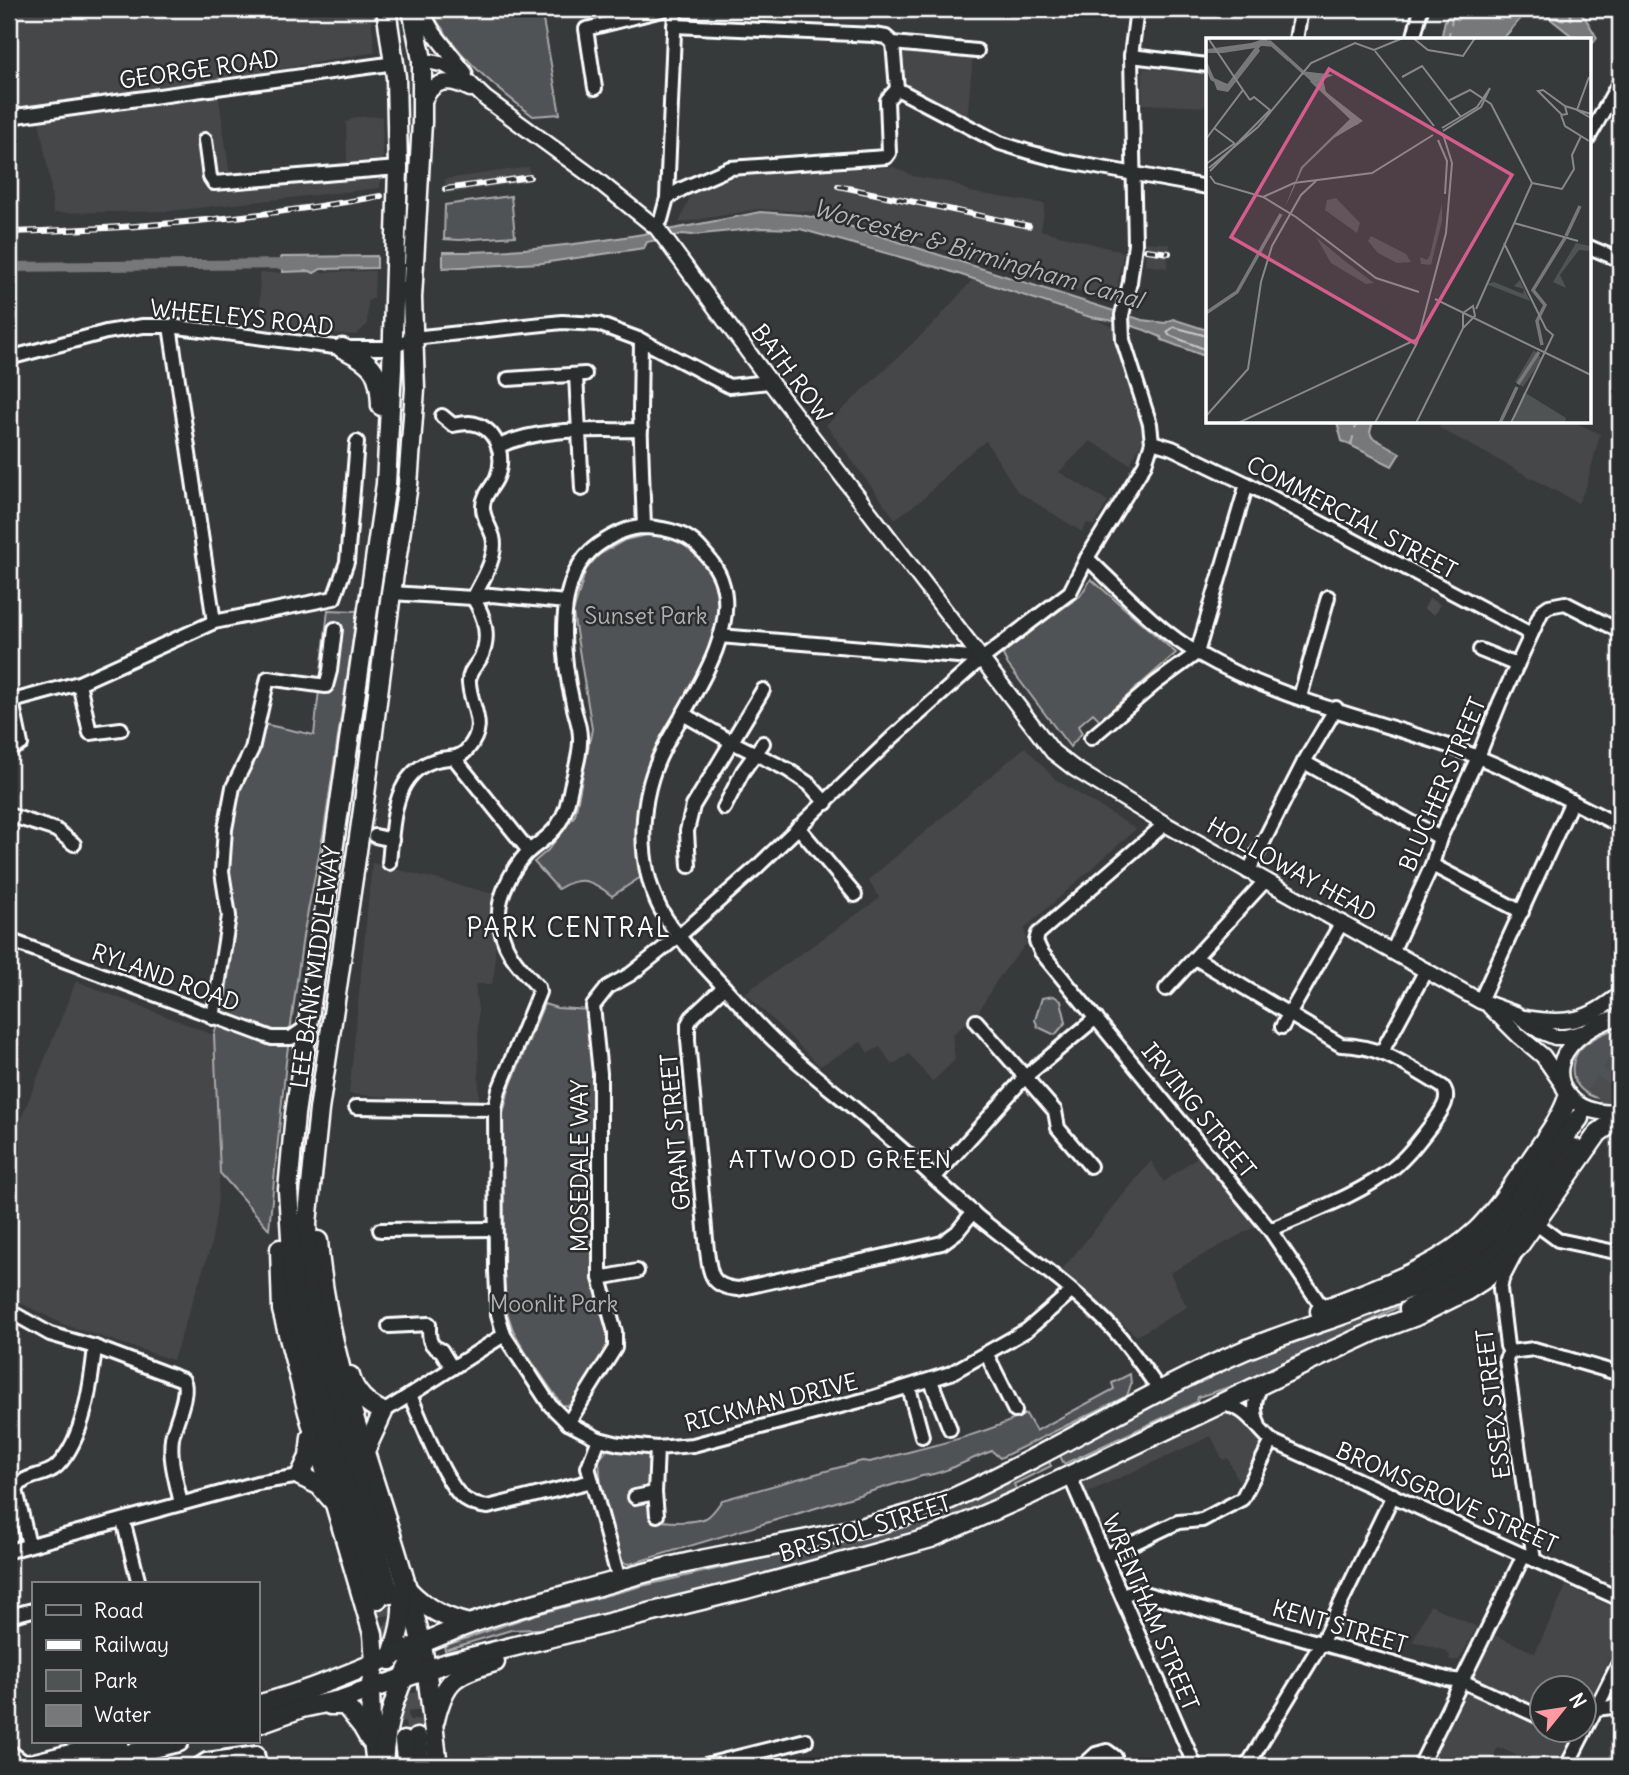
<svg xmlns="http://www.w3.org/2000/svg" width="1629" height="1775" font-family="Delius,sans-serif">
  <style>
    .built { fill: #444748 }
    .green { fill: #505354; stroke: #a8a9aa; stroke-width: 2 }
    .water { fill: #767879; stroke: #adaeaf; stroke-width: 2 }
    .lines { fill: none; stroke-linecap: round; stroke-linejoin: round }
    .shore { stroke: #c8c9c9; stroke-width: 2 }
    .canal { stroke: #767879; stroke-width: 10 }
    .ferry { stroke: #b4b5b5; stroke-width: 2; stroke-dasharray: 9 7; stroke-linecap: butt }
    .minor-tunnel { stroke: #4b4e4f; stroke-width: 12; stroke-dasharray: 12 6; stroke-linecap: butt }
    .highway-tunnel { stroke: #4b4e4f; stroke-width: 18; stroke-dasharray: 18 9; stroke-linecap: butt }
    .minor-casing { stroke: #fff; stroke-width: 18 }
    .major-casing { stroke: #fff; stroke-width: 19 }
    .highway-casing { stroke: #fff; stroke-width: 23 }
    .minor { stroke: #2a2d2e; stroke-width: 12 }
    .major { stroke: #2a2d2e; stroke-width: 14 }
    .highway { stroke: #2a2d2e; stroke-width: 18 }
    .rail-casing { stroke: #fff; stroke-width: 6 }
    .rail { stroke: #2a2d2e; stroke-width: 3.5; stroke-dasharray: 10; stroke-linecap: butt }
    .labels { text-anchor: middle; dominant-baseline: central; stroke-width: 5; stroke-linejoin: round; paint-order: stroke }
    .street-label { font-size: 23px; fill: #fff; stroke: #2a2d2e }
    .park-label { font-size: 23px; fill: #b0b2b2; stroke: #2a2d2e }
    .water-label { font-size: 24px; font-style: italic; fill: #b4b5b5; stroke: #2a2d2e }
    .neighbourhood-label { font-size: 24px; letter-spacing: 2px; fill: #fff; stroke: #2a2d2e }
    .quarter-label { font-size: 26px; letter-spacing: 2px; fill: #fff; stroke: #2a2d2e }
    .inset-river { fill: none; stroke: #767879; stroke-width: 3.5 }
    .inset-road { fill: none; stroke: #878989; stroke-width: 2 }
    .view { fill: #d45d8c; fill-opacity: 0.15; stroke: #d45d8c; stroke-width: 3.5 }
    .inset-edge { fill: none; stroke: #fff; stroke-width: 3.5 }
  </style>
  <rect width="100%" height="100%" fill="#373a3b"/>
  <filter id="ink" filterUnits="userSpaceOnUse"><feTurbulence type="fractalNoise" baseFrequency=".0143" numOctaves="2"/><feDisplacementMap in="SourceGraphic" scale="14" xChannelSelector="R" yChannelSelector="G"/><feConvolveMatrix kernelMatrix="1 2 1 2 8 2 1 2 1" color-interpolation-filters="sRGB"/></filter>
  <g filter="url(#ink)">
    <g class="built">
      <path d="M9,9H370L375,52L215,81L219,98L230,176L347,162L346,122L356,117L382,116L383,161L380,188L170,211L53,213L50,180L36,105L9,108Z"/>
      <path d="M902,48L973,56L967,119L902,85Z"/>
      <path d="M1143,68L1207,73V107L1142,104Z"/>
      <path d="M529,167L531,181L445,194V179Z"/>
      <path d="M894,167L913,176L953,183L970,192L1045,204L1041,230L1123,252L1115,302L842,218L814,212L759,209L679,223L691,194L741,174Z"/>
      <path d="M1146,242L1170,244L1167,268L1145,265Z"/>
      <path d="M375,271L374,298L368,301L367,325L356,335L261,329L259,273Z"/>
      <path d="M973,279L1090,317L1113,327L1133,380L1146,434L1130,464L1090,441L1059,472L1108,501L1094,526L1087,523L1082,532L1017,491L986,441L957,463L924,498L895,519L826,425L936,321Z"/>
      <path d="M1442,422H1574L1600,434L1586,487L1578,503L1439,428Z"/>
      <path d="M1025,747L1055,779L1136,829L1025,928L1026,944L997,980L978,1013L952,1035L955,1060L932,1082L909,1054L892,1065L880,1047L868,1053L861,1042L820,1066L745,993L880,898L868,880Z"/>
      <path d="M372,863L494,894L490,903L495,940V967L492,984H475L478,1009L479,1104L349,1094Z"/>
      <path d="M76,981L214,1035L220,1173L216,1216L210,1249L173,1360L65,1325L9,1297V1149Z"/>
      <path d="M1201,1154L1260,1224L1170,1273L1187,1307L1137,1336L1060,1272L1151,1161L1164,1182Z"/>
      <path d="M1225,1405L1272,1441L1247,1490L1241,1487L1228,1458L1223,1460L1211,1436L1078,1497L1069,1474Z"/>
      <path d="M1566,1586L1620,1610V1635L1584,1713V1688H1542V1730H1575L1556,1766H1540L1498,1747L1489,1766H1474L1454,1757L1449,1766H1430L1475,1672L1495,1635L1535,1653Z"/>
      <path d="M1430,1605L1477,1627L1459,1660H1449L1450,1655L1447,1653V1651L1413,1641Z"/>
    </g>
    <g class="green">
      <path d="M430,9H541L560,114L533,116C493,86 454,53 430,9Z"/>
      <path d="M511,196L515,236L460,240L444,239L445,205Z"/>
      <path d="M651,534C674,537 686,544 703,559C713,568 720,584 720,598C721,624 703,672 690,695C677,718 660,735 654,761L644,875L612,896C592,880 580,875 558,889L534,862L548,850L575,815L592,729L573,613L586,569L599,555L625,540Z"/>
      <path d="M1091,579L1176,653L1100,720L1093,713L1078,726L1082,733L1070,747L1008,665L1003,655L1010,646L1080,596Z"/>
      <path d="M328,610L357,611L324,830L303,936L286,1062L269,1229L220,1173L214,1035L226,993L235,927L228,869L231,827L239,788L263,724L314,735Z"/>
      <path d="M1054,996L1061,1001L1066,1022L1055,1035L1038,1027L1035,1020L1042,998Z"/>
      <path d="M544,1004L557,1008L590,1010L594,1073L593,1244L596,1275L611,1339L573,1406L562,1405L526,1353L513,1330L507,1312L504,1284L500,1127L509,1089Z"/>
      <path d="M1620,1027V1096C1590,1108 1560,1080 1578,1052C1587,1039 1606,1032 1620,1027Z"/>
      <path d="M1398,1303L1400,1306L1291,1361L1239,1384L1198,1397L1197,1402L1064,1464L1059,1454L1209,1375L1358,1316Z"/>
      <path d="M1130,1374L1131,1384L1127,1396L1000,1458L992,1451C968,1459 948,1473 922,1476L630,1564L624,1563L621,1559L601,1488L599,1460L607,1450L650,1454L654,1519C665,1523 695,1523 706,1518C713,1514 717,1507 722,1500L862,1461L870,1462C920,1448 979,1437 1026,1414L1036,1431L1114,1389L1112,1383Z"/>
      <path d="M1048,1459L1051,1466L1014,1484L1016,1489L936,1526L810,1565L732,1582L560,1628L511,1630L445,1650L444,1646L534,1615L638,1587L821,1545L942,1512L984,1493Z"/>
    </g>
    <g class="water">
      <path d="M1464,9H1529L1502,40H1441L1445,20L1453,16L1457,20L1462,16Z"/>
      <path d="M1538,9H1576L1586,19L1597,38L1593,43L1587,38L1572,36Z"/>
      <path d="M760,212L801,215L840,223L1142,320L1165,323L1173,319L1207,330V357L1162,340L1161,337C1138,326 1115,320 1090,317L943,269L800,229L761,228L692,235L683,234L647,242L644,248L542,263L443,268V252C547,253 659,233 760,212Z"/>
      <path d="M377,256V268L321,269L314,273L310,271L283,272L281,257Z"/>
      <path d="M1337,422H1373L1370,432L1372,437L1400,453L1392,466L1342,441Z"/>
    </g>
    <g class="lines">
      <path class="shore" d="M1207,336L1174,327L1167,332L1169,335L1207,350"/>
      <g class="canal">
        <path d="M1448,40L1454,9"/>
        <path d="M9,267L294,264"/>
      </g>
      <g class="ferry">
        <path d="M1545,9L1549,17L1571,21L1570,9"/>
        <path d="M1448,40L1454,9"/>
        <path d="M1351,445L1357,422"/>
      </g>
      <path class="minor-tunnel" d="M1429,612L1437,597"/>
      <g class="highway-tunnel">
        <path d="M1579,1118L1620,1059"/>
        <path d="M1589,1127L1620,1083"/>
        <path d="M390,1594L398,1636"/>
        <path d="M378,1599L404,1741"/>
        <path d="M404,1667L417,1738"/>
      </g>
      <g class="minor-casing">
        <g id="minor">
          <path d="M674,26L874,35L886,37L893,43L977,51"/>
          <path d="M1296,40L1301,9"/>
          <path d="M1413,40L1421,9"/>
          <path d="M893,43L897,89"/>
          <path d="M1131,56L1207,65"/>
          <path d="M595,88L586,29L666,9"/>
          <path d="M897,89L1000,143L1029,152L1063,161L1207,187"/>
          <path d="M9,117L395,63"/>
          <path d="M1589,137L1620,81"/>
          <path d="M205,140L210,177L214,183L398,168"/>
          <path d="M667,198L682,189L730,168L886,157L889,153L887,100L897,89"/>
          <path d="M653,224L661,220L667,198L675,9"/>
          <path d="M1589,247L1620,260"/>
          <path d="M170,326L214,622"/>
          <path d="M641,340L640,414L644,527"/>
          <path d="M9,358L106,332L143,326H170L342,348H391L413,338L562,322L598,324L641,340L729,386L770,382"/>
          <path d="M576,375L582,489"/>
          <path d="M508,379L585,374"/>
          <path d="M442,416L453,425C458,424 464,423 469,423C496,425 506,455 497,477C493,487 483,495 483,506C482,516 490,527 493,537C498,556 482,581 473,598"/>
          <path d="M1152,442L1172,448L1247,484L1531,634"/>
          <path d="M499,446C543,426 594,431 641,430"/>
          <path d="M1087,558C1121,590 1158,631 1199,654C1272,696 1358,716 1437,742C1501,763 1561,796 1620,826"/>
          <path d="M391,593L473,598L491,595L566,602"/>
          <path d="M720,636L982,658"/>
          <path d="M1480,650L1517,665"/>
          <path d="M79,683L90,733L121,729"/>
          <path d="M1300,697L1328,597"/>
          <path d="M9,702L79,683L214,622L334,598L347,562L357,442"/>
          <path d="M683,714L732,742L788,770L809,784L826,803"/>
          <path d="M1091,738L1156,683L1197,653L1247,484"/>
          <path d="M9,750L21,744L12,701"/>
          <path d="M455,759L529,851"/>
          <path d="M1304,762L1440,838"/>
          <path d="M724,808L743,771L763,743"/>
          <path d="M9,815L56,830L74,844"/>
          <path d="M1165,824L1038,934L1036,941L1041,952L1270,1230L1324,1310"/>
          <path d="M798,827L855,895"/>
          <path d="M375,836L392,840"/>
          <path d="M389,863C393,827 391,775 433,761C446,756 457,761 467,750C489,724 471,710 469,683C468,673 475,667 480,659C491,639 485,616 473,598"/>
          <path d="M1432,865L1522,912"/>
          <path d="M689,866L687,831L693,806L763,690"/>
          <path d="M1248,872L1304,762L1336,708"/>
          <path d="M9,940L272,1038H291L307,1027"/>
          <path d="M1393,950L1432,865L1440,838L1478,757L1500,702L1542,611L1549,606L1565,603L1620,631"/>
          <path d="M1195,958L1341,1045C1383,1046 1407,1066 1443,1087C1451,1098 1442,1110 1435,1120C1422,1137 1409,1155 1392,1169C1357,1196 1310,1212 1270,1230"/>
          <path d="M724,987L692,1017L688,1024V1040L707,1251C710,1274 711,1287 738,1289L942,1243L957,1232L973,1212"/>
          <path d="M1166,989L1265,881"/>
          <path d="M1480,1001L1572,801"/>
          <path d="M213,1018L229,916L222,872L225,829L233,787L252,749L268,678L326,686L330,671L335,629"/>
          <path d="M976,1021L1055,1111L1058,1128L1090,1166"/>
          <path d="M1282,1027L1342,922"/>
          <path d="M1384,1052L1385,1046L1426,970"/>
          <path d="M356,1107L495,1109"/>
          <path d="M935,1177L1025,1077L1096,1018"/>
          <path d="M1535,1223L1558,1240L1620,1253"/>
          <path d="M380,1230L495,1229"/>
          <path d="M1515,1254L1502,1279L1500,1289L1507,1346L1510,1352L1506,1359L1534,1560"/>
          <path d="M600,1278L637,1271"/>
          <path d="M1071,1292L1027,1330L951,1373L871,1398L693,1445L657,1448L619,1444L599,1439L568,1423L550,1405L504,1335L498,1314L496,1271L495,1109L499,1090L539,992L538,987C517,965 500,947 499,915C498,896 513,868 526,854C536,844 549,838 557,826C566,814 568,801 571,787C575,770 581,753 580,737C580,725 575,715 573,704C562,657 553,576 598,545C613,535 627,527 645,527C664,528 686,532 699,547C708,557 718,568 722,582C739,634 688,702 665,746C639,794 635,861 661,910C677,939 714,976 737,1001C750,1015 763,1031 778,1044C809,1073 843,1098 875,1126C910,1155 943,1187 977,1216C1022,1253 1074,1287 1114,1330C1131,1349 1146,1371 1160,1391"/>
          <path d="M9,1311L50,1334L95,1347L183,1380C190,1393 175,1422 172,1438C169,1460 177,1483 181,1504"/>
          <path d="M389,1326L429,1324C429,1337 428,1346 441,1350L452,1368"/>
          <path d="M1510,1352L1534,1349L1620,1374"/>
          <path d="M987,1355L1015,1411"/>
          <path d="M931,1381L950,1429"/>
          <path d="M909,1388L922,1436"/>
          <path d="M410,1395C422,1422 441,1474 459,1494C467,1503 476,1506 488,1507L592,1481"/>
          <path d="M1220,1405C1246,1404 1255,1427 1272,1441L1620,1599"/>
          <path d="M383,1412L504,1335"/>
          <path d="M568,1423L615,1348V1332L600,1278V1073L593,1006L608,987L631,974L680,935L756,868L893,737L974,665L1070,592L1087,558L1145,464L1152,442L1150,424L1123,340L1122,315L1130,282L1135,244L1131,56L1137,9"/>
          <path d="M1259,1426C1253,1411 1253,1398 1263,1384"/>
          <path d="M599,1439L588,1467L619,1580"/>
          <path d="M1069,1474L1195,1766"/>
          <path d="M635,1497L655,1493"/>
          <path d="M657,1515L655,1493L657,1448"/>
          <path d="M123,1520L139,1584"/>
          <path d="M29,1545L16,1490C23,1473 45,1478 57,1466C84,1439 91,1384 95,1347"/>
          <path d="M9,1551L257,1483L300,1476"/>
          <path d="M1104,1557L1178,1522L1202,1520L1242,1499L1272,1441"/>
          <path d="M1122,1595L1134,1591L1140,1592L1447,1679L1462,1681L1542,1718"/>
          <path d="M9,1616L33,1610"/>
          <path d="M1596,1709L1620,1706"/>
          <path d="M1568,1730L1582,1736"/>
          <path d="M9,1751L28,1765"/>
          <path d="M197,1766L206,1760L257,1753L260,1766"/>
          <path d="M702,1766L806,1740"/>
          <path d="M1083,1766L1096,1754L1107,1751L1115,1757L1117,1766"/>
          <path d="M1247,1766L1322,1642L1393,1495"/>
          <path d="M1420,1766L1524,1555"/>
          <path d="M1567,1766L1620,1661"/>
        </g>
      </g>
      <g class="major-casing">
        <g id="major">
          <path d="M420,9L433,32L465,73"/>
          <path d="M422,60L445,65L461,75L486,99L597,180L657,228L773,386L1053,752L1075,769L1165,824L1480,1001L1516,1014L1540,1031L1555,1037H1565L1585,1032"/>
          <path d="M423,103C433,79 448,78 470,89"/>
          <path d="M1490,1007L1519,1036L1543,1056L1561,1082"/>
          <path d="M1620,1016C1605,1021 1589,1028 1577,1039C1538,1074 1573,1121 1620,1111"/>
          <path d="M1524,1018C1567,1025 1587,1022 1620,994"/>
        </g>
      </g>
      <g class="highway-casing">
        <g id="highway">
          <path d="M342,348C374,363 380,371 381,406"/>
          <path d="M318,1241C328,1373 385,1497 417,1625C429,1670 432,1720 438,1766"/>
          <path d="M280,1249L282,1310L308,1412L373,1634L375,1663L370,1689L371,1722L376,1766"/>
          <path d="M1409,1309L1483,1262L1505,1243L1574,1148"/>
          <path d="M1320,1311C1374,1288 1434,1271 1477,1230C1498,1210 1513,1184 1530,1161C1543,1141 1561,1120 1568,1097"/>
          <path d="M350,1376C355,1394 367,1404 383,1412L365,1451"/>
          <path d="M311,1437L309,1457L300,1476L319,1485L333,1501"/>
          <path d="M408,1590C426,1609 445,1618 469,1624"/>
          <path d="M390,1594L320,1350L309,1293L307,1223L319,1110L363,810L391,593L408,485L415,389L412,298L422,122V60L412,9"/>
          <path d="M378,1599L304,1345L295,1299L288,1190L295,1114L386,484L392,369L398,168L396,77L386,9"/>
          <path d="M390,1660C398,1638 405,1616 401,1592"/>
          <path d="M257,1705C329,1686 395,1653 464,1626C514,1607 568,1595 619,1580C717,1551 822,1543 920,1511C958,1498 994,1478 1030,1460C1101,1423 1171,1382 1245,1350C1331,1314 1429,1298 1496,1228L1579,1118"/>
          <path d="M330,1705H345L362,1726L370,1740"/>
          <path d="M435,1720C445,1678 455,1674 495,1662"/>
          <path d="M257,1724L302,1708L340,1700L447,1663L746,1589L931,1538L1027,1496L1321,1356L1373,1332L1416,1316L1466,1291L1483,1280L1518,1247L1598,1133L1620,1117"/>
          <path d="M417,1738L420,1766"/>
          <path d="M404,1741L407,1766"/>
          <path d="M383,1765C385,1719 398,1683 422,1643"/>
          <path d="M23,1766L119,1742"/>
          <path d="M92,1766L120,1756L179,1742"/>
        </g>
      </g>
      <use href="#minor" class="minor"/>
      <use href="#major" class="major"/>
      <use href="#highway" class="highway"/>
      <g class="rail-casing">
        <g id="rail">
          <path d="M838,186L1029,226"/>
          <path d="M445,189L530,177"/>
          <path d="M9,232C134,229 258,218 381,196"/>
          <path d="M1146,250L1169,253"/>
        </g>
      </g>
      <use href="#rail" class="rail"/>
    </g>
  </g>
  <g class="labels">
    <g class="street-label">
      <text transform="translate(199 69) rotate(-8)">GEORGE ROAD</text>
      <text transform="translate(242 317) rotate(6)">WHEELEYS ROAD</text>
      <text transform="translate(792 373) rotate(53)">BATH ROW</text>
      <text transform="translate(1352 517) rotate(28)">COMMERCIAL STREET</text>
      <text transform="translate(1442 784) rotate(-67)">BLUCHER STREET</text>
      <text transform="translate(1292 869) rotate(29)">HOLLOWAY HEAD</text>
      <text transform="translate(315 967) rotate(-82)">LEE BANK MIDDLEWAY</text>
      <text transform="translate(166 977) rotate(20)">RYLAND ROAD</text>
      <text transform="translate(1199 1110) rotate(51)">IRVING STREET</text>
      <text transform="translate(675 1132) rotate(-95)">GRANT STREET</text>
      <text transform="translate(579 1166) rotate(-90)">MOSEDALE WAY</text>
      <text transform="translate(771 1402) rotate(-14)">RICKMAN DRIVE</text>
      <text transform="translate(1493 1404) rotate(-97)">ESSEX STREET</text>
      <text transform="translate(1447 1497) rotate(24)">BROMSGROVE STREET</text>
      <text transform="translate(865 1528) rotate(-17)">BRISTOL STREET</text>
      <text transform="translate(1151 1612) rotate(67)">WRENTHAM STREET</text>
      <text transform="translate(1340 1626) rotate(16)">KENT STREET</text>
    </g>
    <g class="park-label">
      <text x="646" y="615">Sunset Park</text>
      <text x="554" y="1303">Moonlit Park</text>
    </g>
    <g class="water-label">
      <text transform="translate(978 253) rotate(16)">Worcester &amp; Birmingham Canal</text>
    </g>
    <g class="neighbourhood-label">
      <text x="841" y="1159">ATTWOOD GREEN</text>
    </g>
    <g class="quarter-label">
      <text x="569" y="927">PARK CENTRAL</text>
    </g>
  </g>
  <g transform="translate(1206 38)">
    <rect width="385" height="385" fill="#373a3b"/>
    <path d="M130,160L154,185L151,195L119,172L121,162ZM236,165V183L225,227L215,226L214,219L221,222L224,217ZM165,198L200,216L205,224L191,225L172,215L162,203ZM110,199L140,224L168,245L160,246L125,225ZM370,205L384,208L385,213L373,212L354,237L360,250L347,244ZM314,242L324,263L280,246L288,244L317,256L318,251L308,248ZM328,312L336,321L317,349L309,344ZM318,354L360,380L359,384H307Z" fill="#505354"/>
    <path d="M59,0L98,35L125,36L117,41L120,54L157,83L128,100L97,130L79,169L95,129L144,81L114,51L110,45L114,42L107,45L65,6L52,9L54,13L22,54L11,52L0,22L9,42L24,47L49,10L17,15H2L0,12L33,10Z" fill="#767879"/>
    <path class="inset-river" d="M0,13L64,4L98,35L121,38L107,44L152,86M0,26L6,41L22,48L54,6L66,7L83,22M360,198L374,168M0,275L31,254L75,176M336,307L331,283L339,267L327,252L359,200M312,346L333,314M294,385L311,349"/>
    <path class="inset-road" d="M2,0L37,52M207,0L222,12L257,18L269,0M169,13L228,88M196,39L216,28L255,79M383,39L371,72L385,80M242,63L264,52L285,66L301,97M359,68L361,76L356,77L332,53L337,52L359,68L385,76M355,77L359,88L383,103M8,90L28,105M236,90L271,69L284,50L275,69L237,93M301,97L326,145M0,101L37,52L44,62M232,102L241,123L239,156M0,126L29,105M3,130L52,89L105,25L149,5L168,12L197,0M4,133L64,72L48,59L44,62M4,138L9,145L57,159L90,179L170,240L213,254M326,145L356,151L368,131L366,117L375,98M57,159L88,145L166,135L227,97M308,185L372,203M298,205L340,291L347,297L305,385M229,261L385,337M270,271L326,145M0,378L42,331L55,244L66,208L95,157L111,142M32,385L209,302M169,385L211,305L240,195L246,125L237,96M210,385L257,290L269,278L267,268L257,275V290"/>
    <path class="view" d="M123,31L306,137L209,305L25,199Z"/>
    <rect width="385" height="385" class="inset-edge"/>
  </g>
  <rect width="1629" height="1775" fill="none" stroke="#2a2d2e" stroke-width="35"/>
  <rect x="18" y="18" width="1594" height="1740" fill="none" stroke="#fff" stroke-width="2.5" filter="url(#ink)"/>
  <rect x="32" y="1582" width="228" height="161" fill="#2a2d2e" stroke="#7f8182" stroke-width="2"/>
  <rect x="46" y="1605" width="35" height="10" fill="#2a2d2e" stroke="#7f8182" stroke-width="2"/>
  <text x="94" y="1618" font-size="21" fill="#ffffff">Road</text>
  <rect x="46" y="1640" width="35" height="10" fill="#ffffff" stroke="#7f8182" stroke-width="2"/>
  <text x="94" y="1652" font-size="21" fill="#ffffff">Railway</text>
  <rect x="46" y="1670" width="35" height="21" fill="#505354" stroke="#7f8182" stroke-width="2"/>
  <text x="94" y="1688" font-size="21" fill="#ffffff">Park</text>
  <rect x="46" y="1705" width="35" height="21" fill="#767879" stroke="#7f8182" stroke-width="2"/>
  <text x="94" y="1722" font-size="21" fill="#ffffff">Water</text>
  <g transform="translate(1563 1709) rotate(60)"><circle r="33" fill="#2a2d2e" stroke="#7f8182" stroke-width="2"/>
  <path d="M0-5L12 26L0 18L-12 26Z" fill="#ff9aa2"/>
  <text y="-10" font-size="19" font-weight="bold" text-anchor="middle" fill="#ffffff">N</text>
  </g>
</svg>
